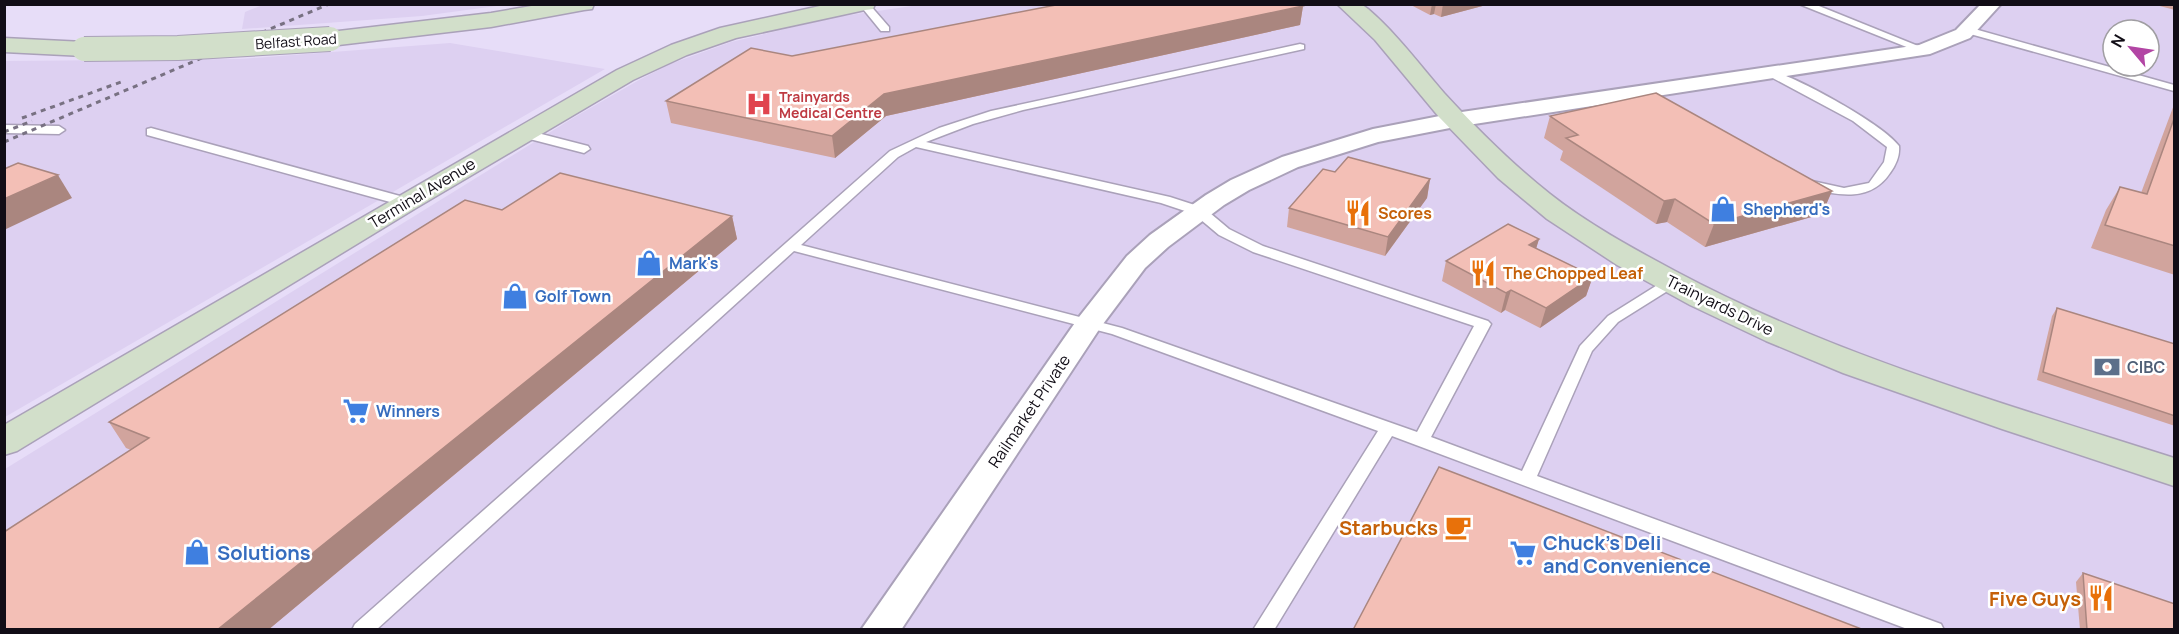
<svg xmlns="http://www.w3.org/2000/svg" width="2179" height="634" font-family="Manrope,sans-serif">
  <style>
    .built { fill: #ddd0f1; fill-rule: evenodd }
    .lines { fill: none; stroke-linecap: round; stroke-linejoin: round }
    .lane-casing { stroke: #aaa1b9; stroke-width: 3 }
    .street-casing { stroke: #aaa1b9; stroke-width: 4 }
    .secondary-casing { stroke: #aaa1b9; stroke-width: 3 }
    .lane { fill: #fff; fill-rule: evenodd }
    .street { fill: #fff; fill-rule: evenodd }
    .secondary { fill: #d2dfca; fill-rule: evenodd }
    .rail { stroke: #787182; stroke-width: 3; stroke-dasharray: 5 5; stroke-linecap: butt }
    .secondary-bridge-casing { stroke: #aaa1b9; stroke-width: 26; stroke-linecap: butt }
    .secondary-bridge { stroke: #d2dfca; stroke-width: 24 }
    .wall { fill: #d1a49d }
    .shaded-wall { fill: #aa867f }
    .building { fill: #f3bfb6; stroke: #aa867f; stroke-width: 1.5 }
    .labels { text-anchor: middle; dominant-baseline: central; stroke-width: 5; stroke-linejoin: round; paint-order: stroke }
    .far-street-label { font-size: 14px; fill: #110d16; stroke: #fff }
    .far-health-label { font-size: 14px; font-weight: bold; fill: #be3a42; stroke: #fff; text-anchor: start }
    .street-label { font-size: 16px; fill: #110d16; stroke: #fff }
    .shop-label { font-size: 16px; font-weight: bold; fill: #366cbe; stroke: #fff; text-anchor: start }
    .food-label { font-size: 16px; font-weight: bold; fill: #c56008; stroke: #fff; text-anchor: start }
    .service-label { font-size: 16px; font-weight: bold; fill: #4e5e75; stroke: #fff; text-anchor: start }
    .near-food-label { font-size: 20px; font-weight: bold; fill: #c56008; stroke: #fff; text-anchor: end }
    .near-shop-label { font-size: 20px; font-weight: bold; fill: #366cbe; stroke: #fff; text-anchor: start }
  </style>
  <rect width="100%" height="100%" fill="#e7ddf8"/>
  <g class="built">
    <path d="M265,4H504V5L422,16L242,29L245,12Z"/>
    <path d="M919,5H2174V629L5,630V469L573,118L639,80L670,64L731,42L836,17ZM2113,30H2149V66H2113Z"/>
    <path d="M450,43L605,69L5,417V61L240,59Z"/>
  </g>
  <g class="lines">
    <g class="lane-casing">
      <g id="lane">
        <path d="M859,4H869L889,27V31H881Z"/>
        <path d="M1799,4H1814L1928,50L1919,52Z"/>
        <path d="M1963,28H1971L2174,85V91L1963,32Z"/>
        <path d="M1300,44L1304,45V49L1023,110L973,124L926,142L1170,197L1204,208L1229,229L1263,246L1488,321L1491,324L1431,437L1522,471L1580,346L1608,316L1667,279H1677L1679,282L1677,285L1618,322L1592,351L1537,476L1941,624L1944,630H1910L1392,436L1274,630H1253L1378,431L1112,334L794,251L376,630H352L355,624L890,151L939,128L991,111ZM916,147L1161,203L1194,214L1219,235L1253,252L1474,326L1417,432L1122,328L801,245L898,157Z"/>
        <path d="M1773,71C1800,79 1883,124 1899,146C1900,156 1896,165 1890,173C1870,203 1838,195 1807,188L1806,185L1812,181L1844,188L1869,183L1884,162L1887,147L1853,121L1769,76L1768,74Z"/>
        <path d="M4,125L59,126L65,130L59,134L4,133Z"/>
        <path d="M151,128L411,199L413,202L411,205H401L147,135V129Z"/>
        <path d="M522,129L588,146L590,149L584,153L518,136L516,133Z"/>
      </g>
    </g>
    <g class="street-casing">
      <path id="street" d="M1981,4H2001L1970,38L1930,54L1455,127L1378,142L1298,167L1249,190L1224,205L1168,247L1145,268L1100,328L901,630H861L1079,317L1127,256L1150,235L1206,195L1231,180L1282,157L1373,129L1455,113L1919,45L1956,30Z"/>
    </g>
    <g class="secondary-casing">
      <g id="secondary">
        <path d="M543,4H594L592,9L584,10L491,27L330,46L322,44L319,39L322,34L330,32L491,13Z"/>
        <path d="M829,4H875L873,9L865,10L736,38L687,55L633,80L416,208L17,451L4,455V425L617,70L671,45L720,28Z"/>
        <path d="M1337,4H1361L1368,9C1397,34 1419,64 1444,93C1477,129 1512,164 1550,194C1588,224 1632,248 1675,271C1832,355 2005,404 2174,458V486L2002,429L1843,373L1766,341L1690,305L1617,265L1547,219L1498,178L1439,117L1375,40Z"/>
        <path d="M4,38L84,42L92,44L96,49L92,54L84,56L4,52Z"/>
      </g>
    </g>
    <use href="#lane" class="lane"/>
    <use href="#street" class="street"/>
    <use href="#secondary" class="secondary"/>
    <g class="rail">
      <path d="M22,118L121,82"/>
      <path d="M4,132L32,121"/>
      <path d="M4,142L329,4"/>
    </g>
    <g class="secondary-bridge-casing">
      <path id="secondary-bridge" d="M84,49L178,48L330,39"/>
    </g>
    <use href="#secondary-bridge" class="secondary-bridge"/>
  </g>
  <g class="wall">
    <path d="M1409,4H1490L1441,17L1434,14L1430,15Z"/>
    <path d="M2152,4H2175V10Z"/>
    <path d="M1303,6L1300,25L886,116L835,158L671,123L666,101L792,56Z"/>
    <path d="M2175,102V275L2091,248L2106,210L2120,187L2141,193Z"/>
    <path d="M1550,116L1832,191L1822,214L1705,247L1667,222L1656,224L1560,160L1563,151L1544,138Z"/>
    <path d="M1335,172L1430,179L1427,198L1385,256L1287,227L1289,208Z"/>
    <path d="M502,210L732,216L737,239L268,630H4L131,450L126,448L109,422Z"/>
    <path d="M1539,239L1536,248L1593,276L1586,296L1540,328L1505,310L1501,313L1442,281L1446,261Z"/>
    <path d="M2057,308L2175,344V426L2037,380L2052,316Z"/>
    <path d="M2083,573L2175,630H2080L2076,582Z"/>
  </g>
  <g class="shaded-wall">
    <path d="M1432,4H1436L1434,14L1430,15Z"/>
    <path d="M1443,4H1490L1441,17Z"/>
    <path d="M1303,6L1300,25L886,116L835,158L832,136L884,94Z"/>
    <path d="M58,175L72,198L4,230V199Z"/>
    <path d="M1430,179L1427,198L1385,256L1388,237Z"/>
    <path d="M1832,191L1822,214L1705,247L1714,224Z"/>
    <path d="M1675,199L1667,222L1656,224L1664,201Z"/>
    <path d="M732,216L737,239L268,630H217Z"/>
    <path d="M1539,239L1533,259L1529,245Z"/>
    <path d="M1593,276L1586,296L1540,328L1546,308Z"/>
    <path d="M1511,290L1505,310L1501,313L1506,293Z"/>
  </g>
  <g class="building">
    <path d="M1061,4H1300L1303,6L884,94L832,136L666,101L751,48L792,56Z"/>
    <path d="M1656,93L1832,191L1714,224L1675,199L1664,201L1566,138L1578,135L1550,116Z"/>
    <path d="M2175,116V246L2105,225L2120,187L2147,194Z"/>
    <path d="M1348,157L1430,179L1388,237L1289,208L1323,169L1335,172Z"/>
    <path d="M18,163L58,175L4,199V169Z"/>
    <path d="M560,173L732,216L217,630H4V532L149,438L109,422L465,200L502,210Z"/>
    <path d="M1508,224L1539,239L1529,245L1593,276L1546,308L1511,290L1506,293L1446,261Z"/>
    <path d="M2057,308L2175,344V416L2043,372Z"/>
    <path d="M1439,467L1864,630H1353Z"/>
    <path d="M2083,573L2175,604V630H2087Z"/>
  </g>
  <defs>
    <g id="hospital-bare" transform="scale(2.07)"><path d="M-5-5h3v3.5h4V-5h3V5h-3V1.5h-4V5h-3Z" fill="#e0444e" stroke="#fff" stroke-width="2.5" paint-order="stroke"/></g>
    <g id="shop-bare" transform="scale(2.07)"><path d="M-5-2.5h2.3a2.7 3.5 0 0 1 5.4 0H5L5.5 6h-11ZM-1.5-2.5h3a1.5 2.3 0 0 0-3 0Z" fill="#3f7fe0" stroke="#fff" stroke-width="2.5" paint-order="stroke"/></g>
    <g id="restaurant-bare" transform="scale(2.07)"><path d="M-5-6h1v4h1v-4h1v4h1v-4h1v5L-1.5 .5V6h-2V.5L-5-1ZM5-6V6H3V1.5H1.5Q1.5-4 5-6Z" fill="#e8710a" stroke="#fff" stroke-width="2.5" paint-order="stroke"/></g>
    <g id="bank-bare" transform="scale(2.07)"><path d="M-6-4H6V4H-6ZM0-2.3a2.3 2.3 0 1 0 0 4.6a2.3 2.3 0 1 0 0-4.6Z" fill="#5c6f8a" stroke="#fff" stroke-width="2.5" paint-order="stroke"/></g>
    <g id="supermarket-bare" transform="scale(2.07)"><path d="M-6-5.5h2.5l.6 2H6L4.5 2H-2.5L-4.4-4H-6ZM-1.5 3.2a1.3 1.3 0 1 0 .1 0ZM3 3.2a1.3 1.3 0 1 0 .1 0Z" fill="#3f7fe0" stroke="#fff" stroke-width="2.5" paint-order="stroke"/></g>
    <g id="cafe-bare" transform="scale(2.07)"><path d="M-5.5-4.5H6V0H3Q3 3.5 0 3.5H-2.5Q-5.5 3.5-5.5 0ZM3-3.2v2h1.7v-2ZM-6 4.5H4V6H-6Z" fill="#e8710a" stroke="#fff" stroke-width="2.5" paint-order="stroke"/></g>
  </defs>
  <g fill-rule="evenodd">
    <use href="#hospital-bare" x="759" y="104"/>
    <use href="#shop-bare" x="1723" y="209"/>
    <use href="#restaurant-bare" x="1358" y="213"/>
    <use href="#shop-bare" x="649" y="263"/>
    <use href="#restaurant-bare" x="1483" y="273"/>
    <use href="#shop-bare" x="515" y="296"/>
    <use href="#bank-bare" x="2107" y="367"/>
    <use href="#supermarket-bare" x="356" y="411"/>
    <use href="#cafe-bare" x="1458" y="527"/>
    <use href="#shop-bare" x="197" y="552"/>
    <use href="#supermarket-bare" x="1523" y="553"/>
    <use href="#restaurant-bare" x="2101" y="598"/>
  </g>
  <g class="labels">
    <g class="far-street-label">
      <text transform="translate(296 41) rotate(-4)">Belfast Road</text>
    </g>
    <g class="far-health-label">
      <text x="779" y="96">Trainyards<tspan x="779" dy="16">Medical Centre</tspan></text>
    </g>
    <g class="street-label">
      <text transform="translate(422 193) rotate(-31)">Terminal Avenue</text>
      <text transform="translate(1720 305) rotate(26)">Trainyards Drive</text>
      <text transform="translate(1029 411) rotate(-56)">Railmarket Private</text>
    </g>
    <g class="shop-label">
      <text x="1743" y="209">Shepherd's</text>
      <text x="669" y="263">Mark's</text>
      <text x="535" y="296">Golf Town</text>
      <text x="376" y="411">Winners</text>
    </g>
    <g class="food-label">
      <text x="1378" y="213">Scores</text>
      <text x="1503" y="273">The Chopped Leaf</text>
    </g>
    <g class="service-label">
      <text x="2127" y="367">CIBC</text>
    </g>
    <g class="near-food-label">
      <text x="1438" y="527">Starbucks</text>
      <text x="2081" y="598">Five Guys</text>
    </g>
    <g class="near-shop-label">
      <text x="1543" y="542">Chuck's Deli<tspan x="1543" dy="23">and Convenience</tspan></text>
      <text x="217" y="552">Solutions</text>
    </g>
  </g>
  <rect width="2179" height="634" fill="none" stroke="#110d16" stroke-width="12"/>
  <g transform="translate(2131 48) rotate(299)"><circle r="28" fill="#ffffff" stroke="#a09ea2" stroke-width="1.5"/>
  <path d="M0-4.5L10 22L0 15L-10 22Z" fill="#b245a4"/>
  <text y="-9" font-size="16" font-weight="bold" text-anchor="middle" fill="#110d16">N</text>
  </g>
</svg>
